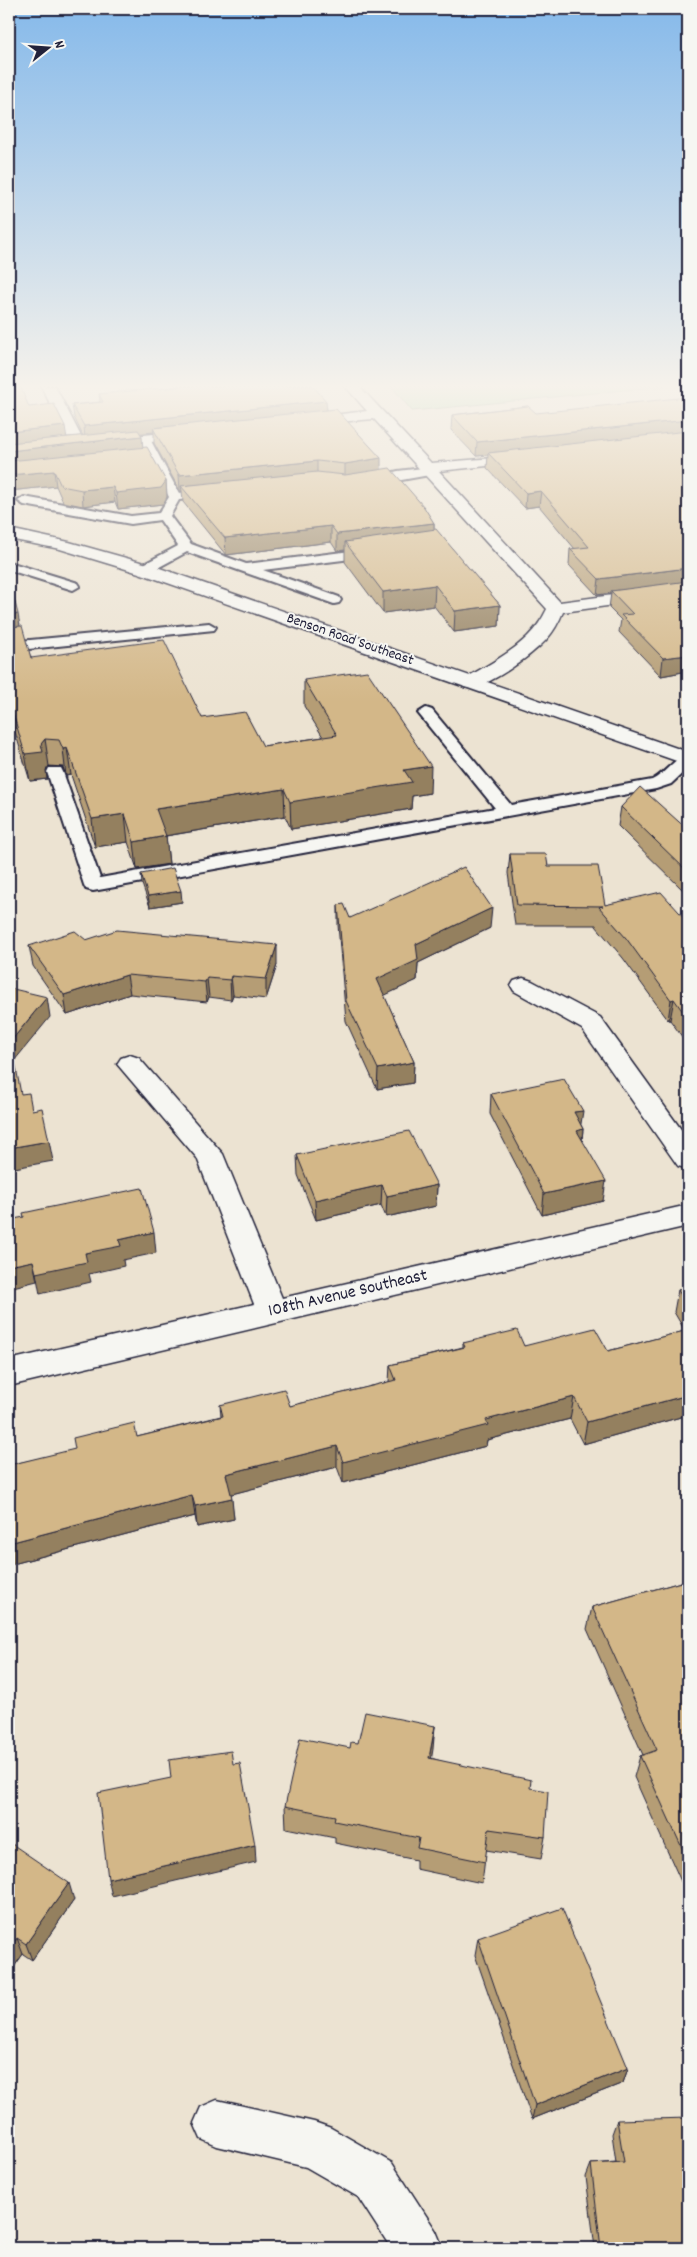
<svg xmlns="http://www.w3.org/2000/svg" width="697" height="2257" font-family="Dekko,sans-serif">
  <style>
    .green { fill: #9cdaa2; stroke: #5f7e6e }
    .lines { fill: none; stroke-linecap: round; stroke-linejoin: round }
    .service-casing { stroke: #22223b; stroke-width: 4 }
    .minor-casing { stroke: #22223b; stroke-width: 3 }
    .primary-casing { stroke: #22223b; stroke-width: 3 }
    .service { fill: #f6f6f2; fill-rule: evenodd }
    .minor { fill: #f6f6f2; fill-rule: evenodd }
    .primary { fill: #f6f6f2; fill-rule: evenodd }
    .wall { fill: #b59d75; stroke: #22223b }
    .shaded-wall { fill: #94805f; stroke: #22223b }
    .building { fill: #d3b788; stroke: #22223b }
    .labels { text-anchor: middle; dominant-baseline: central; stroke-width: 4; stroke-linejoin: round; paint-order: stroke }
    .far-street-label { font-size: 15px; fill: #22223b; stroke: #f6f6f2 }
    .street-label { font-size: 18px; fill: #22223b; stroke: #f6f6f2 }
  </style>
  <rect width="100%" height="100%" fill="#ece3d2"/>
  <filter id="ink" filterUnits="userSpaceOnUse"><feTurbulence type="fractalNoise" baseFrequency=".02" numOctaves="2"/><feDisplacementMap in="SourceGraphic" scale="10" xChannelSelector="R" yChannelSelector="G"/><feConvolveMatrix kernelMatrix="1 2 1 2 8 2 1 2 1" color-interpolation-filters="sRGB"/></filter>
  <g filter="url(#ink)">
    <path class="green" d="M391,386H665L412,411Z"/>
    <g class="lines">
      <g class="service-casing">
        <g id="service">
          <path d="M144,435L150,439L179,493L212,489L218,493L212,497L179,500L170,516L191,544L246,564L375,548L382,552L375,556L263,570L339,597L341,600L339,603L334,604L187,552L150,572H140L138,569L140,566L178,546L160,520L131,524L24,505L18,501L24,497L131,516L159,513L169,497L138,439Z"/>
          <path d="M431,467L435,468L437,471L435,474L368,486L362,482L364,479L398,471Z"/>
          <path d="M9,562L78,583L80,586L73,590L9,570Z"/>
          <path d="M209,623L216,627L214,630L9,651V642Z"/>
          <path d="M426,708L432,710L511,805L652,780C665,774 674,758 688,754V768L671,784L656,789L93,891L86,889L84,885L47,772L49,768H61L63,772L100,878L495,808L418,713Z"/>
        </g>
      </g>
      <g class="minor-casing">
        <g id="minor">
          <path d="M41,386H55L86,446L84,449L79,450L72,446Z"/>
          <path d="M345,386H359L431,463L530,455L532,458L530,461L525,462L439,471L560,602L688,585V595L563,612C559,622 554,631 547,639C533,654 484,692 464,687L461,683L464,679C496,660 531,644 547,609L374,419L302,425L300,422L302,419L307,418L367,411Z"/>
          <path d="M192,430L199,434L197,437L105,447L98,443L105,439Z"/>
          <path d="M523,978L532,981L600,1017L688,1139V1169L678,1166L582,1029L514,991L511,986L514,981Z"/>
          <path d="M130,1055L139,1058L223,1154L282,1298L688,1205V1226L9,1386V1360L254,1304L197,1158L117,1064L121,1058Z"/>
          <path d="M217,2100L314,2122L331,2128L392,2163L436,2231L443,2248H391L358,2197L306,2167L217,2146L201,2139L194,2123L201,2107Z"/>
        </g>
      </g>
      <g class="primary-casing">
        <path id="primary" d="M9,529L69,542L151,565L688,752V765L139,573L60,549L9,539Z"/>
      </g>
      <use href="#service" class="service"/>
      <use href="#minor" class="minor"/>
      <use href="#primary" class="primary"/>
    </g>
    <g class="wall">
      <path d="M9,386L29,407L67,437L83,436L74,417L72,405L100,402L99,394L172,387V386H313L326,401L327,410L381,469L434,523V529L500,605L499,626L454,632L434,606L383,613L345,562V550L337,551L331,542L226,555L183,502L182,491H180L154,443V432L140,433L143,447L166,481L167,497L163,504L118,509L115,502L83,506L63,502L56,486L9,491Z"/>
      <path d="M528,406L688,671L661,676L619,632L621,620L609,608L611,593L597,595L569,565L570,549H575L539,506L525,508L487,468L488,455L476,456L451,430L452,415Z"/>
      <path d="M9,579L20,626L31,658L202,718L263,746L323,737L304,706V680L430,793L412,796L411,809L291,829L285,816L166,836L169,864L137,869L128,842L95,847L71,775L66,776L63,767L49,766L46,770L47,779L30,781L9,712Z"/>
      <path d="M621,807L688,830V895L618,826Z"/>
      <path d="M510,854L548,866L605,905L688,922V1045L670,1020H668L623,958L596,926V925H515L508,873Z"/>
      <path d="M141,874L182,902L150,907L142,884Z"/>
      <path d="M338,905L350,918L490,928L418,963L417,980L384,995L414,1062L413,1083L377,1089L346,1021L338,925Z"/>
      <path d="M86,940L277,965L266,999L233,995L231,1000L209,997L207,1002L130,994L67,1015L33,966L29,946Z"/>
      <path d="M491,1094L581,1125L583,1129L582,1140L603,1201L542,1215L490,1114Z"/>
      <path d="M297,1155L437,1185L436,1206L386,1217L381,1205L316,1220L298,1175Z"/>
      <path d="M688,1288V1415L583,1444L570,1419L487,1440L486,1446L343,1483L337,1467L231,1494L234,1519L197,1527L195,1516L9,1565V1465L137,1437L221,1416L220,1405L290,1406L389,1382L390,1365L463,1347V1343L524,1346L608,1351L685,1331L674,1312L678,1290Z"/>
      <path d="M688,1580V1897L634,1777L640,1756L643,1755L587,1629L592,1607Z"/>
      <path d="M435,1726L431,1758L530,1788L545,1837L541,1859L486,1850L482,1883L416,1869V1860L335,1843V1838L286,1828L285,1806L350,1748L358,1743Z"/>
      <path d="M9,1842L74,1900L32,1960L23,1954L9,1974Z"/>
      <path d="M478,1938L628,2068L623,2083L532,2119L475,1955Z"/>
      <path d="M617,2120L688,2248H595L586,2177L591,2164L616,2162L612,2134Z"/>
    </g>
    <g class="shaded-wall">
      <path d="M326,401L327,413L153,428L154,432L85,439L84,426Z"/>
      <path d="M688,420V435L488,453V455L476,456L477,442Z"/>
      <path d="M65,426L67,440L9,448V432Z"/>
      <path d="M142,436L143,451L9,467V451Z"/>
      <path d="M381,458V473L345,479V464Z"/>
      <path d="M317,461V476L181,486L182,491H180L179,475Z"/>
      <path d="M54,471L56,486L9,491V475Z"/>
      <path d="M166,481L167,497L163,504L118,509L116,493Z"/>
      <path d="M113,487L115,502L83,506L82,490Z"/>
      <path d="M541,491L539,506L525,508L526,493Z"/>
      <path d="M434,523V539L345,542V550L337,551V534Z"/>
      <path d="M331,526V542L226,555L225,538Z"/>
      <path d="M688,568V584L611,591V593L597,595L599,579Z"/>
      <path d="M435,585L434,606L383,613V592Z"/>
      <path d="M500,605L499,626L454,632L455,611Z"/>
      <path d="M18,614L22,639L9,641V615Z"/>
      <path d="M688,655V671L661,676L663,658Z"/>
      <path d="M45,739L49,766L46,770L47,779L30,781L25,754L41,744Z"/>
      <path d="M67,748L71,775L66,776L63,749Z"/>
      <path d="M431,766L430,793L412,796L411,809L291,829L290,802L404,770Z"/>
      <path d="M284,789L285,816L159,837L156,809Z"/>
      <path d="M125,814L128,842L95,847L92,819Z"/>
      <path d="M166,836L169,864L137,869L134,842Z"/>
      <path d="M181,891L182,902L150,907L148,896Z"/>
      <path d="M492,908L490,928L418,963L417,980L377,999V979L416,944Z"/>
      <path d="M277,945V965L266,999V979Z"/>
      <path d="M127,975L130,994L67,1015L64,995Z"/>
      <path d="M231,976L233,995L231,1000L230,980Z"/>
      <path d="M207,978L209,997L207,1002L205,982Z"/>
      <path d="M47,997L50,1017L14,1061L11,1041Z"/>
      <path d="M674,999L670,1020H668L671,1000Z"/>
      <path d="M414,1062L413,1083L377,1089L378,1069Z"/>
      <path d="M583,1111L580,1130L583,1129L581,1150L574,1112Z"/>
      <path d="M49,1141L53,1161L9,1169V1148Z"/>
      <path d="M606,1181L603,1201L542,1215L544,1194Z"/>
      <path d="M382,1185L381,1205L316,1220L315,1200Z"/>
      <path d="M437,1185L436,1206L386,1217L387,1196Z"/>
      <path d="M154,1232L156,1253L123,1260L124,1266L89,1274L91,1282L40,1294L36,1273L119,1240Z"/>
      <path d="M33,1261L37,1281L9,1288V1266Z"/>
      <path d="M688,1395V1415L583,1444L587,1422Z"/>
      <path d="M574,1397L570,1419L487,1440L486,1446L343,1483V1462L486,1420Z"/>
      <path d="M337,1446V1467L228,1495L226,1474Z"/>
      <path d="M192,1495L195,1516L9,1565V1543Z"/>
      <path d="M232,1498L234,1519L197,1527L195,1506Z"/>
      <path d="M435,1726L433,1749L428,1780L429,1758Z"/>
      <path d="M255,1845L256,1862L112,1896L108,1879Z"/>
      <path d="M69,1883L74,1900L32,1960L26,1944Z"/>
      <path d="M17,1938L23,1954L9,1974V1949Z"/>
      <path d="M628,2068L623,2083L532,2119L535,2105Z"/>
    </g>
    <g class="building">
      <path d="M9,386H20L29,407L54,404L65,426L9,432Z"/>
      <path d="M178,386H313L326,401L84,426L72,405L103,402L99,394L179,387Z"/>
      <path d="M688,397V420L477,442L452,415L528,406L536,413Z"/>
      <path d="M336,409L381,458L345,464L317,461L179,475L153,428Z"/>
      <path d="M138,430L142,436L9,451V443Z"/>
      <path d="M688,431V568L599,579L570,549L589,547L541,491L526,493L488,453Z"/>
      <path d="M147,447L166,481L161,488L116,493L113,487L82,490L61,486L54,471L9,475V461Z"/>
      <path d="M390,468L424,507L434,523L337,534L331,526L225,538L181,486L317,472L345,475Z"/>
      <path d="M436,529L500,605L455,611L435,585L383,592L345,542Z"/>
      <path d="M9,579L18,614L9,615Z"/>
      <path d="M688,581V655L663,658L621,615L633,614L611,591Z"/>
      <path d="M22,626L31,658L164,640L202,718L245,712L263,746L337,735L304,680L367,671L431,766L404,770L412,782L290,802L284,789L156,809L166,836L134,842L125,814L92,819L67,748L63,749L59,740L45,739L41,744L43,752L25,754L9,700V627Z"/>
      <path d="M640,787L688,830V872L621,807Z"/>
      <path d="M510,854H546L548,866H598L605,905L661,892L688,922V1019L674,999L671,1000L626,938L599,907L603,906L517,905Z"/>
      <path d="M464,867L492,908L416,944L418,960L377,979L414,1062L378,1069L346,1001L338,905L344,904L350,918Z"/>
      <path d="M173,868L181,891L148,896L141,874Z"/>
      <path d="M117,930L277,945L266,979L231,976L230,980L207,978L205,982L127,975L64,995L29,946L75,931L86,940Z"/>
      <path d="M9,988L47,997L11,1041L21,1094L29,1093L32,1110L42,1108L49,1141L9,1148Z"/>
      <path d="M564,1079L583,1111L574,1112L583,1129L577,1131L606,1181L544,1194L491,1094Z"/>
      <path d="M409,1131L437,1185L387,1196L382,1185L315,1200L297,1155Z"/>
      <path d="M142,1188L154,1232L119,1240L121,1246L85,1253L87,1262L36,1273L33,1261L9,1266V1220L24,1217L23,1213Z"/>
      <path d="M688,1288V1307L678,1290Z"/>
      <path d="M595,1328L608,1351L688,1330V1395L587,1422L574,1397L486,1420L488,1425L343,1462L337,1446L226,1474L232,1498L195,1506L192,1495L9,1543V1465L75,1449L73,1438L134,1423L137,1437L223,1416L220,1405L284,1389L290,1406L396,1380L390,1365L465,1347L463,1343L517,1330L524,1346Z"/>
      <path d="M688,1580V1861L640,1756L657,1750L592,1607Z"/>
      <path d="M365,1712L435,1726L429,1758L531,1780L530,1788L548,1791L545,1837L489,1829L485,1862L417,1848L419,1838L334,1821L335,1816L285,1806L300,1738L350,1748L351,1742L358,1743Z"/>
      <path d="M231,1751L233,1764L240,1763L255,1845L108,1879L98,1793L171,1778L169,1760Z"/>
      <path d="M9,1842L69,1883L26,1944L17,1938L9,1949Z"/>
      <path d="M562,1908L628,2068L535,2105L478,1938Z"/>
      <path d="M688,2118V2248H601L591,2164L624,2162L617,2120Z"/>
    </g>
  </g>
  <linearGradient id="sky" x2="0" y2="1"><stop stop-color="#85b9ea"/><stop offset="0.55" stop-color="#f6f2eb"/><stop offset="1" stop-color="#f6f2eb" stop-opacity="0"/></linearGradient>
  <rect width="697" height="702" fill="url(#sky)"/>
  <g class="labels">
    <g class="far-street-label">
      <text transform="translate(350 640) rotate(19)">Benson Road Southeast</text>
    </g>
    <g class="street-label">
      <text transform="translate(348 1294) rotate(-13)">108th Avenue Southeast</text>
    </g>
  </g>
  <rect width="697" height="2257" fill="none" stroke="#f6f6f2" stroke-width="30"/>
  <rect x="15" y="15" width="667" height="2227" fill="none" stroke="#22223b" stroke-width="2" filter="url(#ink)"/>
  <g transform="translate(48 48) rotate(73)" stroke="#f6f6f2" stroke-width="4" paint-order="stroke">
  <path d="M0-4L9 19L0 12L-9 19Z" fill="#22223b"/>
  <text y="-8" font-size="14" font-weight="bold" text-anchor="middle" fill="#22223b">N</text>
  </g>
</svg>
